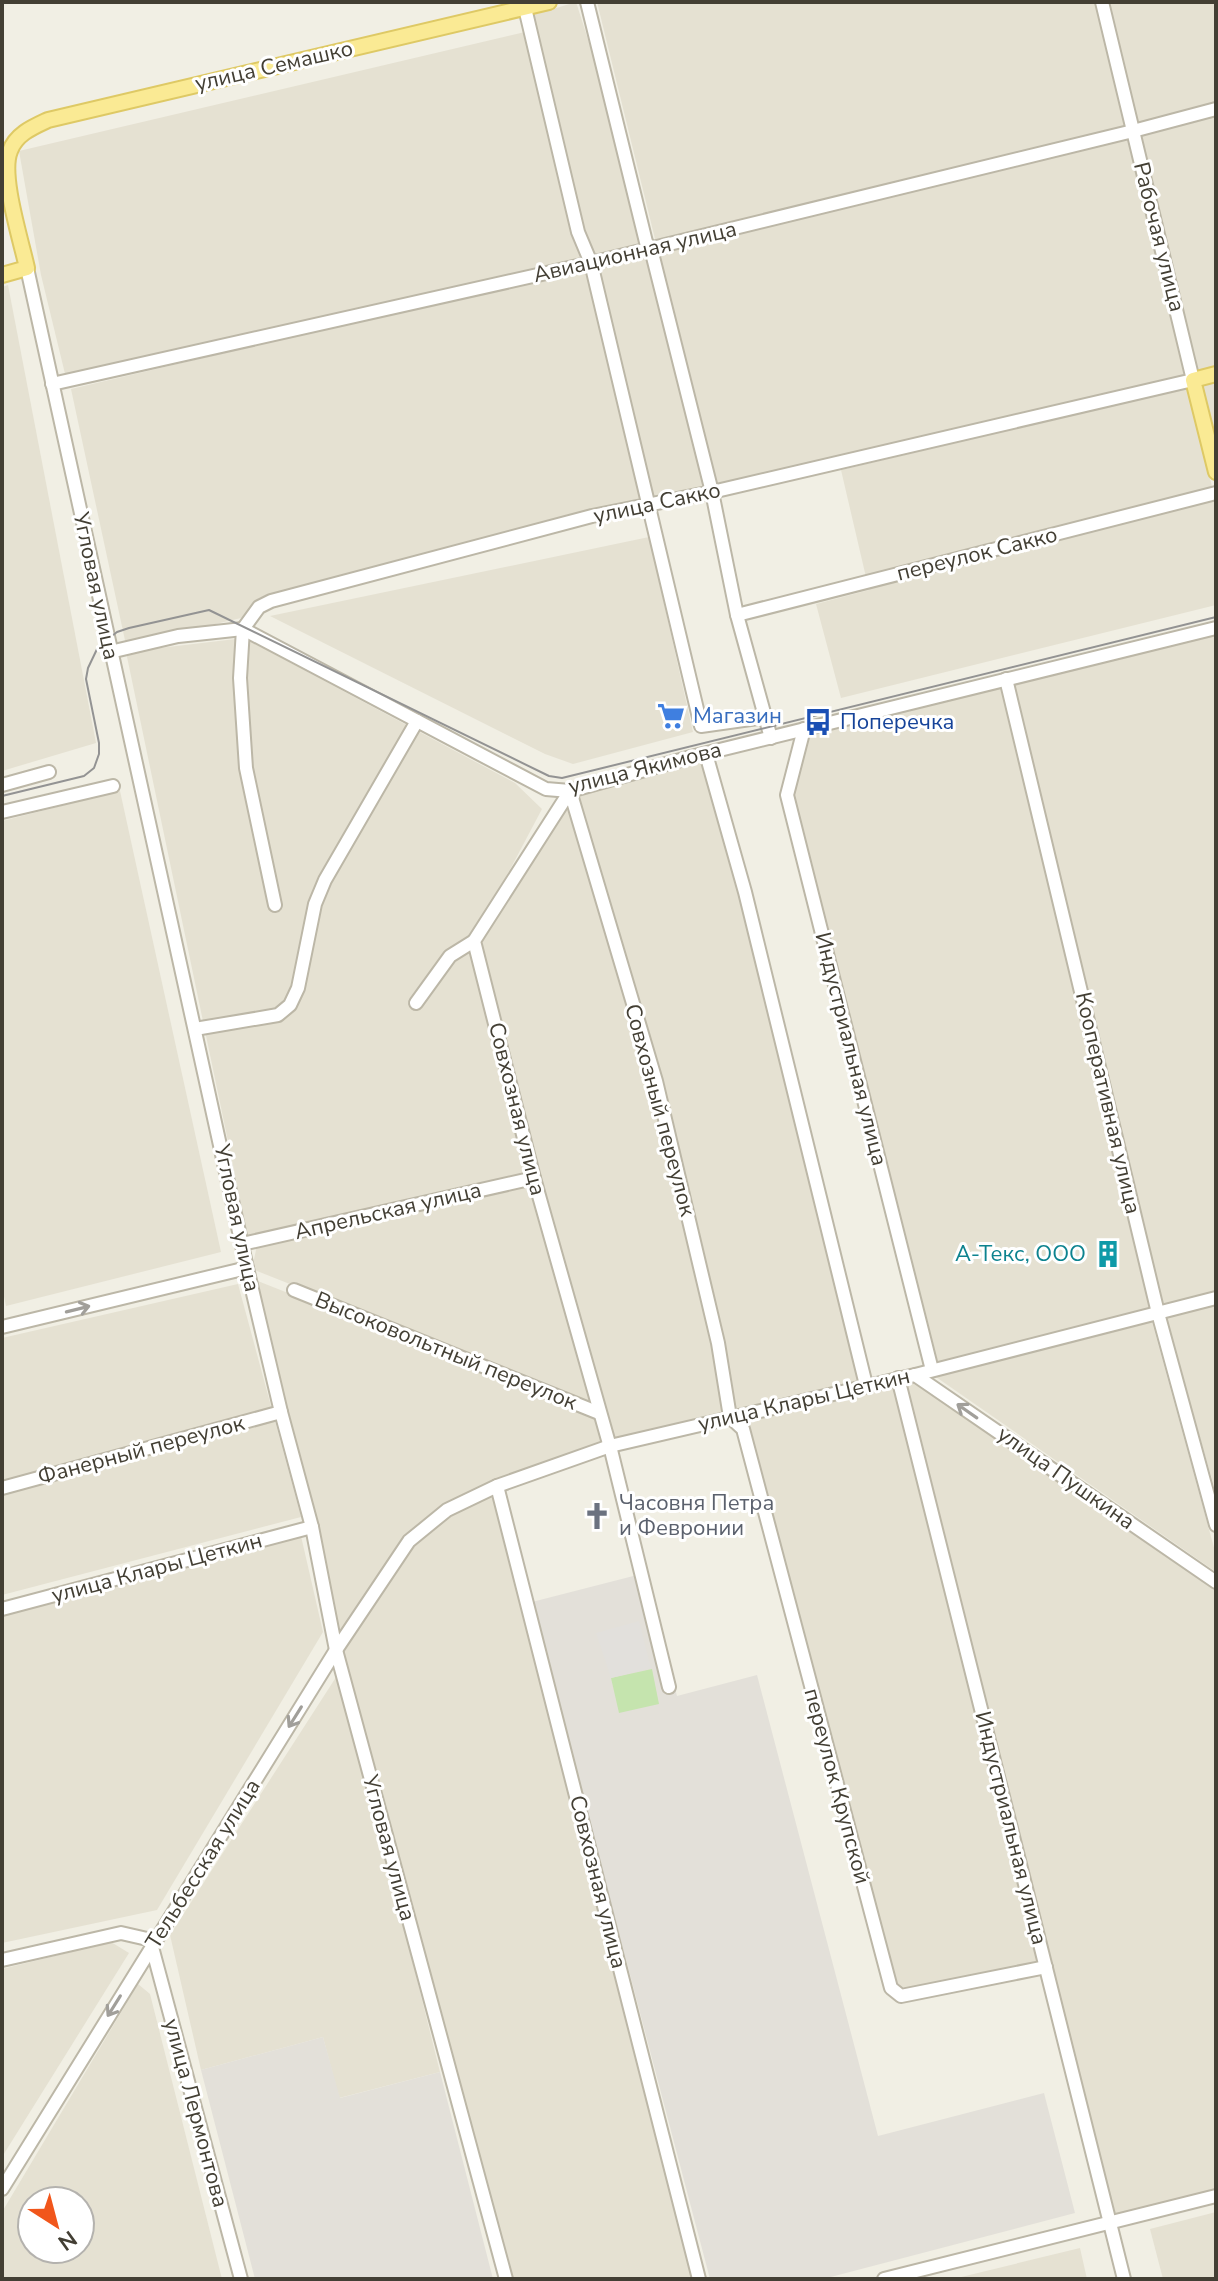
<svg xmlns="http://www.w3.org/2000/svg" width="1218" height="2281" font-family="'Nunito Sans',sans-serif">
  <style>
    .residential { fill: #e5e1d2; fill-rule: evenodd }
    .industrial { fill: #e3e0d9 }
    .green { fill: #c5e4ae }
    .parking { fill: #e2e0dc }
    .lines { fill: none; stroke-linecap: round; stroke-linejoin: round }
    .minor-casing { stroke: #bcb7a7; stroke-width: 16 }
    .major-casing { stroke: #dec965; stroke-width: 18 }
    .minor { stroke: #fff; stroke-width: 12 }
    .major { stroke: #faea94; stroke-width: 14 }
    .tram { stroke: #939393; stroke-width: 2 }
    .oneway { stroke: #a19f9a }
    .labels { text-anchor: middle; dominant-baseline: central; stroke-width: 6; stroke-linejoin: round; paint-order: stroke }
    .street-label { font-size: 22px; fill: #433f34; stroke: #fff }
    .shop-label { font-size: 22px; fill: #366cbe; stroke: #fff; text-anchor: start }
    .transit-label { font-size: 22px; fill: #164399; stroke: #fff; text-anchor: start }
    .culture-label { font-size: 22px; fill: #0d838f; stroke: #fff; text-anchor: end }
    .worship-label { font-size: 22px; fill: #5b616d; stroke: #fff; text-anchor: start }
  </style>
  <rect width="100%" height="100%" fill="#f1efe4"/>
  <g class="residential">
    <path d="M576,2L600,77L639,244L593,260L581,230L530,16Z"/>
    <path d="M597,2H1097L1127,127L656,243Z"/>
    <path d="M1106,2H1216V103L1136,125Z"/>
    <path d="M525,32L588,261L67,382L41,275L19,151Z"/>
    <path d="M1216,114V369L1197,373L1140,135Z"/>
    <path d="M1129,137L1188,375L715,486L657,252Z"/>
    <path d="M650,252L708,488L651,500L595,266Z"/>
    <path d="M589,267L644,501L497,535L282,591L259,598L241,618L126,645L71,389Z"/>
    <path d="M8,285L96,743L2,771V287Z"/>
    <path d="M1216,380V447L1200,384Z"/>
    <path d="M1187,388L1216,502V605L841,698L816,604L869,590L841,470Z"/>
    <path d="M649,537L693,732L573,764L545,754L270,616Z"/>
    <path d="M1216,633V1291L1162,1306L1013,679Z"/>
    <path d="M244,638L515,783L542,809L470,945L529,1174L248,1237L126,652Z"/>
    <path d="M1001,682L1151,1308L938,1363L794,796L809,735Z"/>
    <path d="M703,757L745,892L862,1382L734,1413L722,1341L575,787Z"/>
    <path d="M120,791L221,1252L6,1306L2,1287V821Z"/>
    <path d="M567,800L655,1082L729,1416L611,1445L477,948Z"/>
    <path d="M530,1182L592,1404L252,1269L257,1245Z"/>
    <path d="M253,1279L596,1415L605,1444L496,1483L406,1540L345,1632L334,1626Z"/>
    <path d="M238,1284L301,1517L2,1595V1338Z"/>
    <path d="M1216,1303V1493L1165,1317Z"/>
    <path d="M1152,1322L1216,1555V1572L936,1377Z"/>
    <path d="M896,1381L1042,1964L902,1992L893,1986L743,1418Z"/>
    <path d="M915,1382L1216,1590V2191L1115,2217L904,1383Z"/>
    <path d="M495,1490L695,2279H510L339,1651L411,1543L449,1512Z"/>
    <path d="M301,1536L323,1632L157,1910L2,1943V1615Z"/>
    <path d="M340,1671L440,2072L339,2098L323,2037L201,2070L170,1935Z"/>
    <path d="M111,1942L129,1953L2,2157V1969Z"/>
    <path d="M138,1984L150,1994L222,2279H2V2212ZM32,2201H80V2249H32Z"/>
    <path d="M1216,2212V2279H1163L1150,2229Z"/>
    <path d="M1080,2248L1087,2279H953Z"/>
  </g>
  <g class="industrial">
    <path d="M645,1573L677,1696L757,1675L878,2136L1044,2093L1075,2213L823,2279H710L532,1602Z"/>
    <path d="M323,2037L340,2098L440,2072L493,2279H255L201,2070Z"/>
  </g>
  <path class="green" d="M652,1669L659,1704L619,1713L611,1678Z"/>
  <path class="parking" d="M639,1621L651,1668L611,1678L596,1633Z"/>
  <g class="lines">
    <g class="minor-casing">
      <g id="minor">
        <path d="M587,2L646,242L651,249L712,492L737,615L771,738"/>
        <path d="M525,8L578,232L591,263L701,726L765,717"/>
        <path d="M27,268L247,1268L281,1412L312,1527L336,1650L506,2279"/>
        <path d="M52,384L591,263L1133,131L1216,109"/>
        <path d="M737,615L1216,493"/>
        <path d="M243,629L546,789L570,791L691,757L1216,628"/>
        <path d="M110,652L178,636L243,629"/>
        <path d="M1006,679L1158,1313L1216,1525"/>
        <path d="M804,729L787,795L932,1370"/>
        <path d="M706,754L745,892L866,1385"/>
        <path d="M2,785L49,772"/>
        <path d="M570,791L656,1081L718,1343L730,1417L743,1429L891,1988L901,1996L1046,1967"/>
        <path d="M570,791L474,941L534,1178L610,1447"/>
        <path d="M2,812L113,786"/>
        <path d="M275,905L246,768L240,678L243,629L259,607L271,601L592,516L712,492L1193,380L1102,2"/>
        <path d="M416,1003L450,956L474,941"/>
        <path d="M195,1029L278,1015L290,1005L298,988L315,904L325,880L417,721"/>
        <path d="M242,1244L534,1178"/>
        <path d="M294,1290L599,1413"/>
        <path d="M2,1327L247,1268"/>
        <path d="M915,1375L1216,1582"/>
        <path d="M898,1378L1124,2279"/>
        <path d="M610,1446L669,1687"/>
        <path d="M497,1486L699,2279"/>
        <path d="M2,1488L281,1412"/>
        <path d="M2,1609L312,1527"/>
        <path d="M152,1947L241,2279"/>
        <path d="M2,1960L121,1933L156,1941"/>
        <path d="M2,2189L336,1650L409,1541L447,1510L497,1486L610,1446L915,1375L1216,1298"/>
        <path d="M884,2279L1216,2196"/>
      </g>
    </g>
    <g class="major-casing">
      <g id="major">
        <path d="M2,275L27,268C21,240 0,175 10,151C16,134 33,127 48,120L549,2"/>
        <path d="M1216,374L1193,380L1216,472"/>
      </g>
    </g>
    <use href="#minor" class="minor"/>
    <use href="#major" class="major"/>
    <path class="tram" d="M2,796L84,776L94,768L99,754V743L86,679L88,668L98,647L117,632L129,628L209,610L549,776L562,778L1216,617"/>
  </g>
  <defs><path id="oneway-shaft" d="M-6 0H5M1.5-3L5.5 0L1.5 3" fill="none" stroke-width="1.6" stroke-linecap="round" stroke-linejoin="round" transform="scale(2)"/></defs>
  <g class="oneway">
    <use href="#oneway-shaft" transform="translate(78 1309) rotate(-14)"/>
    <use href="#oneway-shaft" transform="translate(967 1411) rotate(-145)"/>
    <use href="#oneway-shaft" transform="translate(295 1717) rotate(122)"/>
    <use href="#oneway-shaft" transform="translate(114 2006) rotate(122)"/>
  </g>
  <defs>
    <g id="supermarket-bare" transform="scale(2.16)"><path d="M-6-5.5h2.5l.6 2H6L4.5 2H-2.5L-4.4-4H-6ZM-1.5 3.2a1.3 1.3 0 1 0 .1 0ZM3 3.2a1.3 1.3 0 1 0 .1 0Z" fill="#3f7fe0" stroke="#fff" stroke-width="2.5" paint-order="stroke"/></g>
    <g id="bus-bare" transform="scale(2.16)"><path d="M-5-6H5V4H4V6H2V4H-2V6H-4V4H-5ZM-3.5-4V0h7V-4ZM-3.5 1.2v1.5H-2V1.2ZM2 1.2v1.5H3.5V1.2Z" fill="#1a4fb4" stroke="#fff" stroke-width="2.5" paint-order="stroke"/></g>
    <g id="building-bare" transform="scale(2.16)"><path d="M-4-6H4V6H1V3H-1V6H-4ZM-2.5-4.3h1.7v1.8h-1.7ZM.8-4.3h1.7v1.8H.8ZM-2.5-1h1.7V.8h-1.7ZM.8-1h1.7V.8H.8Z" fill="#0f9aa8" stroke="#fff" stroke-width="2.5" paint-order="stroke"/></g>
    <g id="church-bare" transform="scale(2.16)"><path d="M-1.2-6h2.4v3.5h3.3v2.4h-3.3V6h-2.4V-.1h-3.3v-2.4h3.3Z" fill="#6b7280" stroke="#fff" stroke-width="2.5" paint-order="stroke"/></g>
  </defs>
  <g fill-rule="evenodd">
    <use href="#supermarket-bare" x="671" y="716"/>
    <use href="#bus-bare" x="818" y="722"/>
    <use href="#building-bare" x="1108" y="1254"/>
    <use href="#church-bare" x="597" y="1516"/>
  </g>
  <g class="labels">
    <g class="street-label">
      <text transform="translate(274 66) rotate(-13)">улица Семашко</text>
      <text transform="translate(1159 237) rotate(76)">Рабочая улица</text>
      <text transform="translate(635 252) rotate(-13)">Авиационная улица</text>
      <text transform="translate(657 503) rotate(-12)">улица Сакко</text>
      <text transform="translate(977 554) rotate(-14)">переулок Сакко</text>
      <text transform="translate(96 586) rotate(78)">Угловая улица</text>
      <text transform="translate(645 768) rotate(-14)">улица Якимова</text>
      <text transform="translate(851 1049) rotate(76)">Индустриальная улица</text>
      <text transform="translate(1108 1103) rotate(77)">Кооперативная улица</text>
      <text transform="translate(517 1109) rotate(76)">Совхозная улица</text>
      <text transform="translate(660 1110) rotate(75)">Совхозный переулок</text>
      <text transform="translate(388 1211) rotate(-13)">Апрельская улица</text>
      <text transform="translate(237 1218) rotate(78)">Угловая улица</text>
      <text transform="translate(446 1351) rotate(22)">Высоковольтный переулок</text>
      <text transform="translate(804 1400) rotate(-13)">улица Клары Цеткин</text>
      <text transform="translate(141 1450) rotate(-15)">Фанерный переулок</text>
      <text transform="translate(1066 1478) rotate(35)">улица Пушкина</text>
      <text transform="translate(157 1568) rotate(-15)">улица Клары Цеткин</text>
      <text transform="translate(837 1786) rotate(75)">переулок Крупской</text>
      <text transform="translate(1011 1828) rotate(76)">Индустриальная улица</text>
      <text transform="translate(389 1848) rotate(75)">Угловая улица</text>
      <text transform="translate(203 1864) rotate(-58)">Тельбесская улица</text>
      <text transform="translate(598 1882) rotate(76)">Совхозная улица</text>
      <text transform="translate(196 2113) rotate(75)">улица Лермонтова</text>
    </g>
    <g class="shop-label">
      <text x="693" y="716">Магазин</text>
    </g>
    <g class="transit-label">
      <text x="840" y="722">Поперечка</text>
    </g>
    <g class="culture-label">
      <text x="1086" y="1254">А-Текс, ООО</text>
    </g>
    <g class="worship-label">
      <text x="619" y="1503">Часовня Петра<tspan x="619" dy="25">и Февронии</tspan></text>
    </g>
  </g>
  <rect width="1218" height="2281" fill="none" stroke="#433f34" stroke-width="8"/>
  <g transform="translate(56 2225) rotate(144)"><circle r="38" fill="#ffffff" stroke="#b4b2ae" stroke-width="2"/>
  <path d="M0-6L14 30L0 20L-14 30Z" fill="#f1561b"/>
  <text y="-12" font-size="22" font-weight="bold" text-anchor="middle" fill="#433f34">N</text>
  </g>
</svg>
